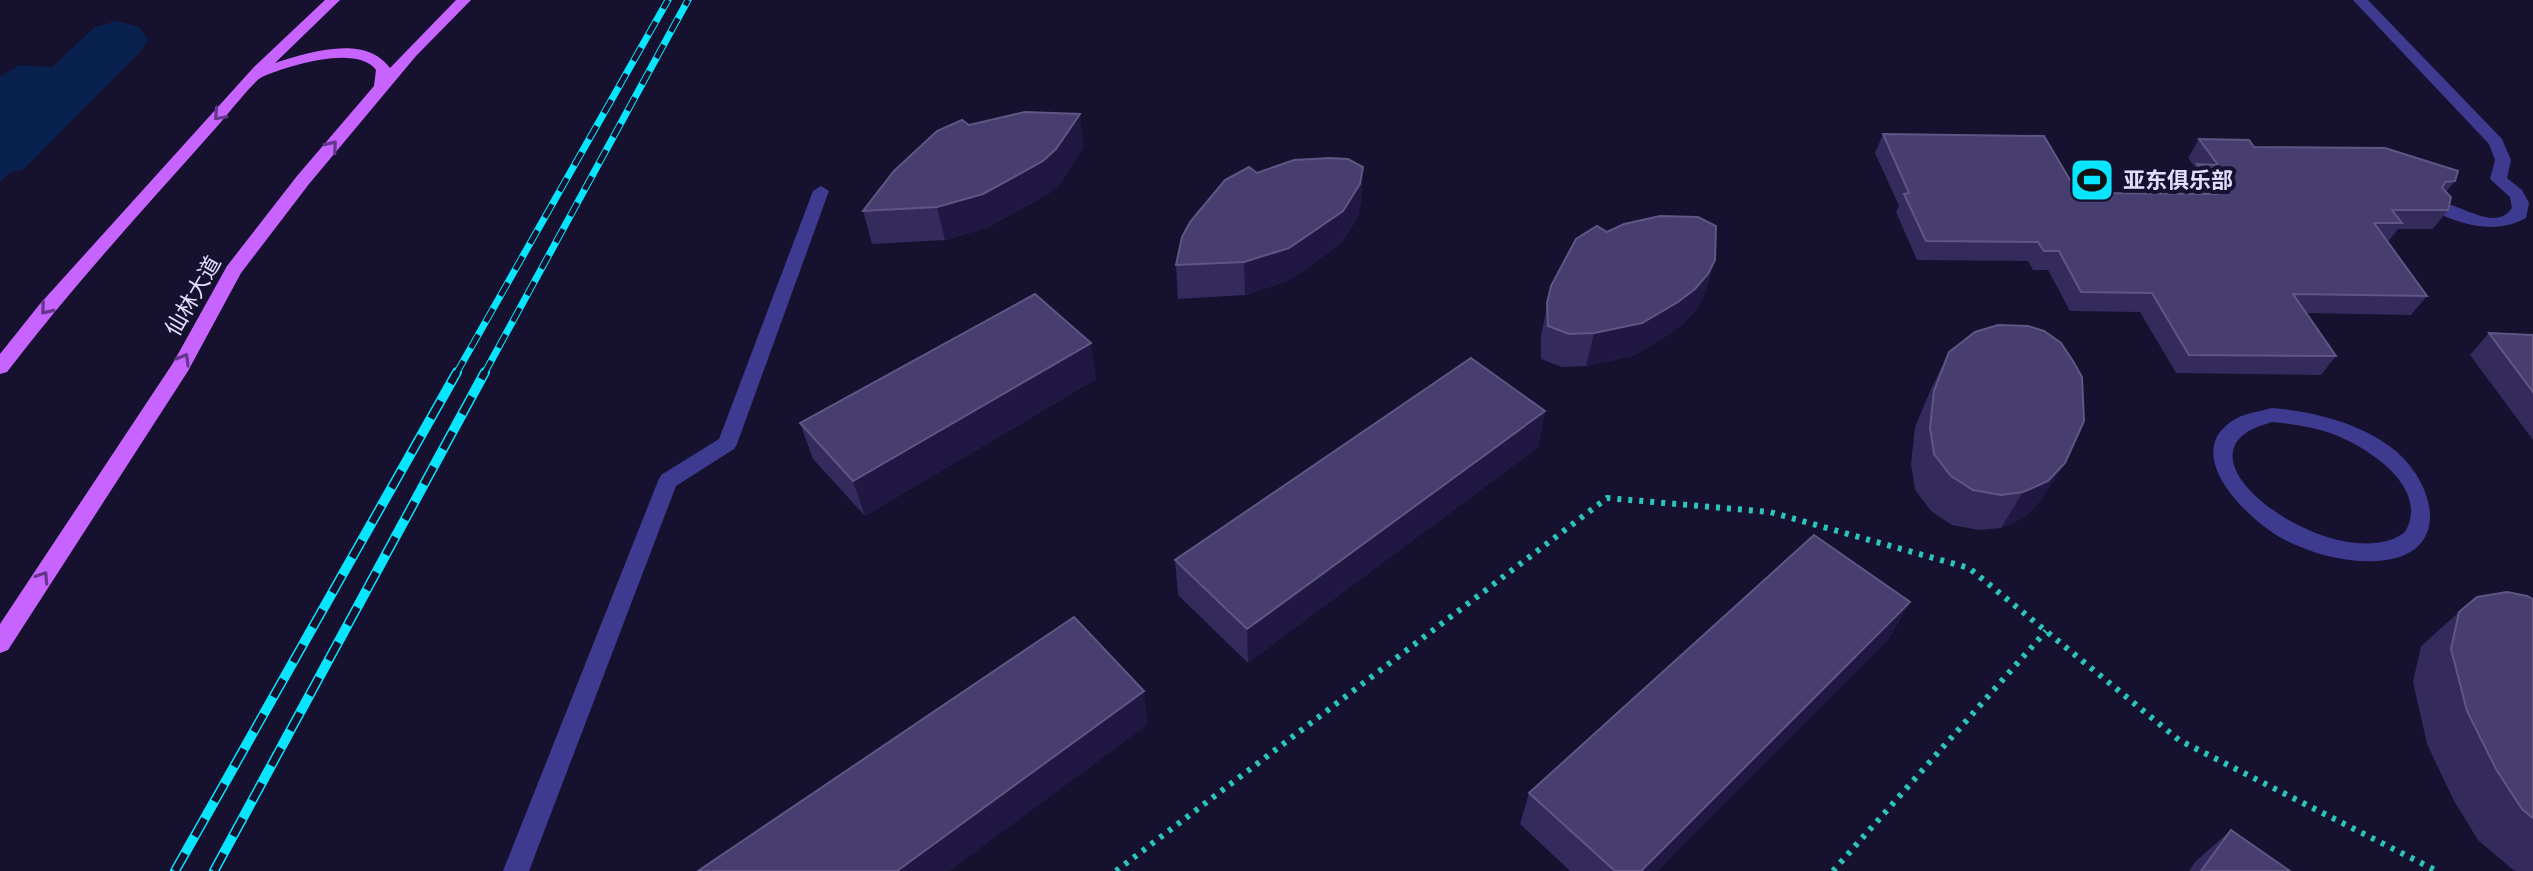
<svg xmlns="http://www.w3.org/2000/svg" width="2533" height="871" font-family="Signika,'Noto Sans SC',sans-serif">
  <style>
    .water { fill: #09214f }
    .lines { fill: none; stroke-linecap: round; stroke-linejoin: round }
    .river { fill: #09214f; fill-rule: evenodd }
    .path { stroke: #2bc5be; stroke-width: 6; stroke-dasharray: 4 7; stroke-linecap: butt }
    .service { fill: #3e3a8f; fill-rule: evenodd }
    .minor { fill: #3e3a8f; fill-rule: evenodd }
    .primary { fill: #c764ff; fill-rule: evenodd }
    .rail-far1-casing { stroke: #09e4ff; stroke-width: 7 }
    .rail-casing { stroke: #09e4ff; stroke-width: 10 }
    .rail-far1 { stroke: #16112e; stroke-width: 5; stroke-dasharray: 15; stroke-linecap: butt }
    .rail { stroke: #16112e; stroke-width: 7; stroke-dasharray: 20; stroke-linecap: butt }
    .wall { fill: #342a5c }
    .shaded-wall { fill: #201842 }
    .building { fill: #473d6e; stroke: #5f5684; stroke-width: 2 }
    .oneway { stroke: #66368c }
    .labels { text-anchor: middle; dominant-baseline: central; stroke-width: 8; stroke-linejoin: round; paint-order: stroke }
    .poi-label { font-size: 22px; font-weight: bold; fill: #e2ddff; stroke: #16112e; text-anchor: start }
    .street-label { font-size: 22px; fill: #e2ddff; stroke: #16112e }
  </style>
  <rect width="100%" height="100%" fill="#16112e"/>
  <path class="water" d="M19,65L115,72L0,182V77Z"/>
  <g class="lines">
    <path class="river" d="M117,21L139,27L148,40L139,53L24,169L0,175V116L95,27Z"/>
    <g class="path">
      <path d="M1116,871L1607,498L1770,512L1969,568L2179,740L2437,871"/>
      <path d="M1833,871L2046,631"/>
    </g>
    <g class="service">
      <path d="M821,186L829,191L737,444L734,449L676,486L529,871H503L658,481L661,475L719,439L813,191Z"/>
      <path d="M2272,408C2314,412 2357,422 2392,448C2437,483 2453,556 2378,561C2346,563 2312,554 2283,539C2248,520 2176,451 2237,418C2247,413 2261,411 2272,408ZM2272,422C2293,424 2313,427 2333,434C2367,447 2431,487 2405,532C2348,576 2200,483 2239,439C2248,429 2260,426 2272,422Z"/>
    </g>
    <path class="minor" d="M2353,0H2368L2502,139L2511,160L2507,178L2522,190L2529,203L2526,218C2495,235 2463,225 2433,211L2430,207L2433,203C2456,198 2493,235 2512,208L2510,197L2490,179L2495,160L2489,144Z"/>
    <path class="primary" d="M325,0H340L275,63C310,52 365,34 390,68L456,0H471L416,56L309,184L241,273L188,371L8,650L0,653V624L173,363L227,266L297,176L374,86L376,70C357,44 287,66 262,77C253,81 222,122 213,131C143,210 71,288 7,372L0,374V354L39,305L254,67Z"/>
    <g class="rail-far1-casing">
      <g id="rail-far1">
        <path d="M456,374L668,0"/>
        <path d="M484,374L688,0"/>
      </g>
    </g>
    <g class="rail-casing">
      <g id="rail">
        <path d="M175,871L457,372"/>
        <path d="M214,871L485,372"/>
      </g>
    </g>
    <use href="#rail-far1" class="rail-far1"/>
    <use href="#rail" class="rail"/>
  </g>
  <g class="wall">
    <path d="M969,125L1084,147L1061,182L1048,194L989,227L945,240L872,244L863,211Z"/>
    <path d="M1883,134L2070,180L2095,193L2192,194L2185,183L2195,167L2188,158L2199,139L2254,147L2455,181L2446,192L2448,210L2433,229H2398L2388,242L2427,296L2411,315L2306,313L2336,356L2321,375L2176,373L2140,312L2070,311L2048,270H2033L2028,261L1917,260L1896,212L1899,206L1875,153Z"/>
    <path d="M1363,167L1361,200L1358,217L1341,244L1288,281L1245,295L1178,299L1176,265L1257,173Z"/>
    <path d="M1607,232L1715,260L1705,293L1698,307L1685,322L1668,335L1633,356L1586,366L1562,367L1541,359V336L1551,286Z"/>
    <path d="M2489,333L2533,335V440L2470,355Z"/>
    <path d="M1949,352L2042,499L2025,517L2001,528L1979,530L1952,525L1931,511L1915,490L1911,464L1915,427L1931,389Z"/>
    <path d="M1096,379L865,516L813,459L800,423Z"/>
    <path d="M1545,411L1538,447L1248,663L1178,595L1175,560Z"/>
    <path d="M2533,599V871H2516L2512,869L2478,840L2454,801L2427,744L2413,682L2421,646L2459,612Z"/>
    <path d="M1910,602L1890,637L1657,871H1570L1520,824L1529,793Z"/>
    <path d="M2231,830L2290,871H2189L2196,861Z"/>
  </g>
  <g class="shaded-wall">
    <path d="M1080,114L1084,147L1061,182L1048,194L989,227L945,240L937,207Z"/>
    <path d="M1363,167L1361,200L1358,217L1341,244L1288,281L1245,295L1244,262Z"/>
    <path d="M1715,260L1705,293L1698,307L1685,322L1668,335L1633,356L1586,366L1594,333Z"/>
    <path d="M1091,343L1096,379L865,516L853,481Z"/>
    <path d="M1545,411L1538,447L1248,663L1247,629Z"/>
    <path d="M2065,463L2042,499L2025,517L2001,528L2023,492Z"/>
    <path d="M1910,602L1890,637L1657,871H1641Z"/>
    <path d="M1144,691L1148,724L950,871H897Z"/>
  </g>
  <g class="building">
    <path d="M1025,112L1080,114L1056,149L1043,161L983,194L937,207L863,211L894,171L937,131L962,120L969,125Z"/>
    <path d="M1883,134L2044,136L2070,180H2087L2095,193L2217,194L2197,164L2218,165L2199,139L2249,140L2254,147L2385,148L2458,171L2455,181L2445,182L2442,188L2451,197L2448,210H2392L2402,223H2374L2427,296L2293,294L2336,356L2189,355L2152,293L2081,292L2059,251H2044L2038,242L1926,241L1904,194L1909,193Z"/>
    <path d="M1330,158L1348,159L1363,167L1360,184L1343,211L1289,248L1244,262L1176,265L1182,237L1190,222L1225,180L1249,167L1257,173L1294,160Z"/>
    <path d="M1660,216L1698,217L1716,226L1715,260L1708,274L1695,289L1678,302L1642,323L1594,333L1569,334L1548,326L1547,303L1551,286L1576,239L1597,226L1607,232L1624,224Z"/>
    <path d="M1035,294L1091,343L853,481L800,423Z"/>
    <path d="M1998,325L2028,326L2044,331L2061,343L2073,361L2082,377L2084,421L2065,463L2048,481L2023,492L2001,495L1973,490L1951,476L1934,454L1930,428L1934,391L1949,352L1975,332Z"/>
    <path d="M2489,333L2533,335V392Z"/>
    <path d="M1471,358L1545,411L1247,629L1175,560Z"/>
    <path d="M1814,535L1910,602L1641,871H1615L1529,793Z"/>
    <path d="M2507,592L2527,596L2533,599V818L2522,809L2496,769L2467,711L2451,649L2459,612L2477,597Z"/>
    <path d="M1074,617L1144,691L897,871H698Z"/>
    <path d="M2231,830L2290,871H2201Z"/>
  </g>
  <defs><path id="oneway-chevron" d="M-2-3.5L2.5 0L-2 3.5" fill="none" stroke-width="1.6" stroke-linecap="round" stroke-linejoin="round" transform="scale(2)"/></defs>
  <g class="oneway">
    <use href="#oneway-chevron" transform="translate(219 115) rotate(132)"/>
    <use href="#oneway-chevron" transform="translate(332 146) rotate(-50)"/>
    <use href="#oneway-chevron" transform="translate(46 309) rotate(130)"/>
    <use href="#oneway-chevron" transform="translate(184 359) rotate(-60)"/>
    <use href="#oneway-chevron" transform="translate(43 577) rotate(-57)"/>
  </g>
  <defs>
    <g id="stadium-square" transform="scale(2.3)"><rect x="-9" y="-9" width="18" height="18" rx="4" fill="#09e4ff" stroke="#16112e"/><path d="M0-5a6.5 5 0 1 0 0 10a6.5 5 0 1 0 0-10ZM-3.5-1.8h7v3.6h-7Z" fill="#111"/></g>
  </defs>
  <g fill-rule="evenodd">
    <use href="#stadium-square" x="2092" y="180"/>
  </g>
  <g class="labels">
    <g class="poi-label">
      <text x="2123" y="180">亚东俱乐部</text>
    </g>
    <g class="street-label">
      <text transform="translate(193 296) rotate(-60)">仙林大道</text>
    </g>
  </g>
</svg>
